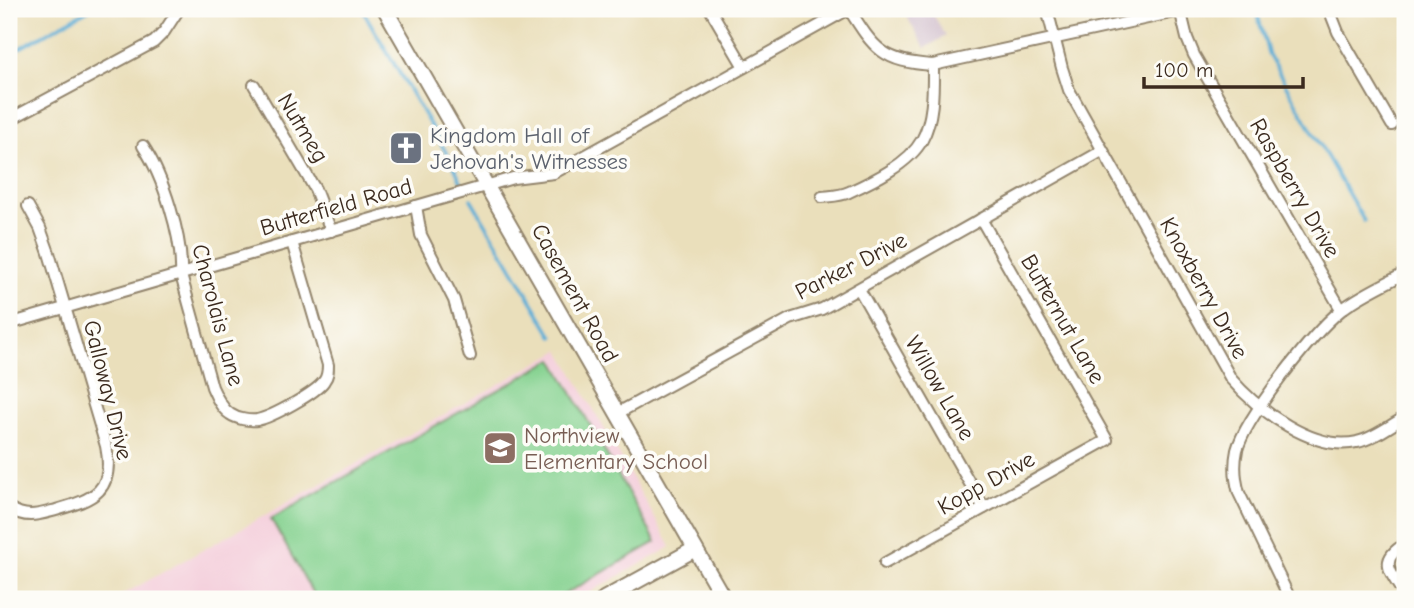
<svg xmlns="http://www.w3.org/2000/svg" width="1414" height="608" font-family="'Comic Neue',sans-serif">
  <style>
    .built { fill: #f4cfdc }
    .industrial { fill: #d0bdcc }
    .green { fill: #85d290; stroke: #607e57; stroke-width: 2 }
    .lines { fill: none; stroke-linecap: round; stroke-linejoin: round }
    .stream { stroke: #5caed7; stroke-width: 3.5 }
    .minor-casing { stroke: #92846c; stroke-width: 14 }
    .tertiary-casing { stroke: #92846c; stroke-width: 18 }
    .minor { stroke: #fff; stroke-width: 10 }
    .tertiary { stroke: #fff; stroke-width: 14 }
    .labels { text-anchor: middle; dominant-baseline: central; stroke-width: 7; stroke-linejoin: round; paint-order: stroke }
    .street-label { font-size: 23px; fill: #3b2a1e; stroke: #fdfcf7 }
    .worship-label { font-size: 23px; fill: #5b616d; stroke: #fdfcf7; text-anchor: start }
    .education-label { font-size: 23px; fill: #785e54; stroke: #fdfcf7; text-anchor: start }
  </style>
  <rect width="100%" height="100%" fill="#fdfcf7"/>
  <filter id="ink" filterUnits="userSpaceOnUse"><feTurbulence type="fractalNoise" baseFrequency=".0143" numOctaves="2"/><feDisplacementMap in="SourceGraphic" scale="14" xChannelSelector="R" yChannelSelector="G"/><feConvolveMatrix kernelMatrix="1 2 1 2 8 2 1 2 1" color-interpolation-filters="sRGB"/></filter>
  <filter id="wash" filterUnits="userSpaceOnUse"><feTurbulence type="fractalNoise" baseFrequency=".00686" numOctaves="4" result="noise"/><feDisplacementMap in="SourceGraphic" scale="28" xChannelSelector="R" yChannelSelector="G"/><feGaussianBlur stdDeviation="1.57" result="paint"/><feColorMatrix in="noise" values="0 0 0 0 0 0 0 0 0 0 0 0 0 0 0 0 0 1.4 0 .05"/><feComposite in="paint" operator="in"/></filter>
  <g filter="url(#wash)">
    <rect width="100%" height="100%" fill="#eadfbb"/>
    <path class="built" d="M560,350L671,547L578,599H115Z"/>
    <path class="industrial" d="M905,9H930L946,36L925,48L903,10Z"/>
    <path class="green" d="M553,359L656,542L556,599H316L271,519Z"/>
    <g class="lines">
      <g class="stream">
        <path d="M158,9L161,13"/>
        <path d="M362,9L454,166L462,184"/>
        <path d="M1256,9L1269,56L1364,221"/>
        <path d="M9,54L90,9"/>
        <path d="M471,199L553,337"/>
      </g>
    </g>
  </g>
  <g filter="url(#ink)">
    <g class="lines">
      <g class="minor-casing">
        <g id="minor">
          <path d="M710,9L744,67"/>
          <path d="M849,9C874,49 883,62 933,65L1189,9"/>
          <path d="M1047,9L1062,68L1069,90L1231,379C1258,410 1314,452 1357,442C1373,439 1391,425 1405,417"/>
          <path d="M1180,9L1187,38L1194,55L1341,309"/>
          <path d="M1329,9L1338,32L1392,125"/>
          <path d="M254,85L315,189L331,231"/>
          <path d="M9,120L154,42L164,32L179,9"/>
          <path d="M143,146C163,176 183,238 181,275L212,387C216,396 221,408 230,414C237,419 249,421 257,420C272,417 316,393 324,381C328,376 328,371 328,365L292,242"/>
          <path d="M822,197C831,196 841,196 849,192C873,181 909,164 922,140C934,118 933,89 933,65"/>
          <path d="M416,206L421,235L454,300L470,356"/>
          <path d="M859,289L984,508"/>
          <path d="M9,324L513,178L554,173L849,9"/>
          <path d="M616,414L790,319L822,309L1102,151"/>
          <path d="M9,508C26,519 37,515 56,510C94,499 115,491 106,446L49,253L40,228L28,206"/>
          <path d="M1405,544C1376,561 1392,573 1405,596"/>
          <path d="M885,563L1107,440L981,219"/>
          <path d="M1290,599L1239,493C1235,479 1234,464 1237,450C1246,417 1312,334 1340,311C1358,296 1384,285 1405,273"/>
        </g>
      </g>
      <g class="tertiary-casing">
        <g id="tertiary">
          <path d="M385,9L724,599"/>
          <path d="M604,599L695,549"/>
        </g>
      </g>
      <use href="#minor" class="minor"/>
      <use href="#tertiary" class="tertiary"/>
    </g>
  </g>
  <defs>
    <g id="church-square" transform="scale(1.75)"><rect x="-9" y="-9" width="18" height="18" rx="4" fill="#6b7280" stroke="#fdfcf7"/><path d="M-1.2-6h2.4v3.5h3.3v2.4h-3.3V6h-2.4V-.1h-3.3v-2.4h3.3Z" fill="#fff"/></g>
    <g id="school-square" transform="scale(1.75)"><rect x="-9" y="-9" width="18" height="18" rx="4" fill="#8d6e63" stroke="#fdfcf7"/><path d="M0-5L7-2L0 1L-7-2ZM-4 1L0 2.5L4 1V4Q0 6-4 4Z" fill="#fff"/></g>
  </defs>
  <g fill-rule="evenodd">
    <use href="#church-square" x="406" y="148"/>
    <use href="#school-square" x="500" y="448"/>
  </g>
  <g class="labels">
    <g class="street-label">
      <text transform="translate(303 128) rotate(59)">Nutmeg</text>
      <text transform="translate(1295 188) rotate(60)">Raspberry Drive</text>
      <text transform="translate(336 207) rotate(-16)">Butterfield Road</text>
      <text transform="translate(851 266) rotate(-27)">Parker Drive</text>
      <text transform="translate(1204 288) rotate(61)">Knoxberry Drive</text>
      <text transform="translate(575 293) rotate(61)">Casement Road</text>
      <text transform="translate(218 315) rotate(75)">Charolais Lane</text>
      <text transform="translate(1063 319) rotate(60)">Butternut Lane</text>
      <text transform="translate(940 388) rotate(60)">Willow Lane</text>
      <text transform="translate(108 390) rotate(76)">Galloway Drive</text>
      <text transform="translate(986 483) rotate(-29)">Kopp Drive</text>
    </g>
    <g class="worship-label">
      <text x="430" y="135">Kingdom Hall of<tspan x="430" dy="26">Jehovah's Witnesses</tspan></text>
    </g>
    <g class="education-label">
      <text x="524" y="435">Northview<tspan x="524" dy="26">Elementary School</tspan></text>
    </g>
  </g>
  <rect width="1414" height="608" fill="none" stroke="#fdfcf7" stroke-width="35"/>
  <path d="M1144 77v10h159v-10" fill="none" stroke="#3b2a1e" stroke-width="3.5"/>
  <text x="1155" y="77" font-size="21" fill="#3b2a1e" stroke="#fdfcf7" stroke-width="5" paint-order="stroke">100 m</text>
</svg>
